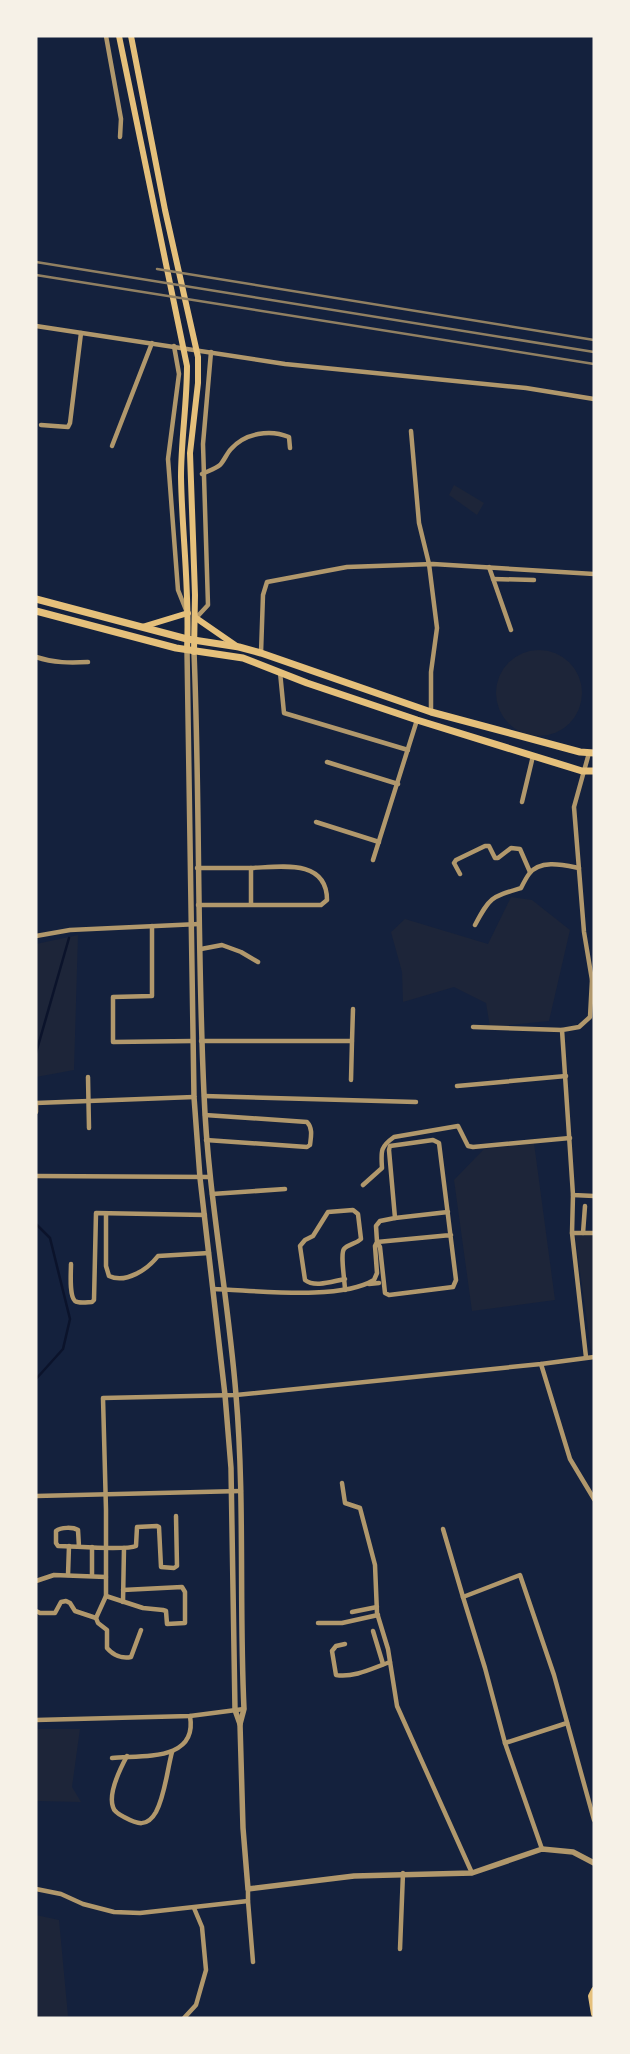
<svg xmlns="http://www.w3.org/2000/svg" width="630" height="2054" font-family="Lora,serif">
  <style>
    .green { fill: #1d2539 }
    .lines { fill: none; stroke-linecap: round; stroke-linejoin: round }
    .stream { stroke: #0b132b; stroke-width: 2.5 }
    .minor { stroke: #b1986c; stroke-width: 4.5 }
    .tertiary { stroke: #b1986c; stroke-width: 5.5 }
    .secondary { stroke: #e5c07b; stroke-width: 6 }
    .primary { stroke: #e5c07b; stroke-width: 7 }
    .rail { stroke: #918062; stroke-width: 2.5 }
  </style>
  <rect width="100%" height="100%" fill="#14213d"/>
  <g class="green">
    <path d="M454,485L484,503L477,515L449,495Z"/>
    <circle cx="539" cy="693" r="43"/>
    <path d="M511,897L532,900L570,930L549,1021L490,1027L486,1003L454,987L403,1002L402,972L391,932L405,919L488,944Z"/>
    <path d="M78,935L74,1070L36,1077V944Z"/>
    <path d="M534,1143L555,1300L472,1311L454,1180L484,1149Z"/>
    <path d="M575,1235H594V1349L591,1350Z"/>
    <path d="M36,1729H80L72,1787L81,1802L36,1801Z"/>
    <path d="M36,1915L59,1920L68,2016L36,2018Z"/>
  </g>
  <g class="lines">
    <g class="stream">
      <path d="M36,1053L69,938"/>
      <path d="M36,1224L50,1238L70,1319L63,1349L36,1379"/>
    </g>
    <g class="minor">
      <path d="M106,36L121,119L120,137"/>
      <path d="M36,326L285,364L526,388L594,399"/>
      <path d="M174,346L179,374L168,459L178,590L186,610"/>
      <path d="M41,425L68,427L70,423L81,333"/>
      <path d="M411,431L419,523L429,564L437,628L431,672V712"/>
      <path d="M112,446L152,343"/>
      <path d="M202,474C208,471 215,469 220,465C224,461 227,453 231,449C245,433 270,429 289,437L290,448"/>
      <path d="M489,567L511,630"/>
      <path d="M493,579L534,580"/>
      <path d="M196,618L208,605L203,444L211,352"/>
      <path d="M261,653L263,595L267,582L347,567L433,564L594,574"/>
      <path d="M36,657C54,663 70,663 88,662"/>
      <path d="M280,672L284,713L408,750"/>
      <path d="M589,753L574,807L584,932L592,980"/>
      <path d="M327,762L398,784"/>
      <path d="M522,802L533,756"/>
      <path d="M316,822L379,842"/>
      <path d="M373,860L417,720"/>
      <path d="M197,868H251"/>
      <path d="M460,874L454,863L456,860L485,846H489L495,858H498L511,848L520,849L530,872"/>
      <path d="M198,905H321L327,900C327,858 279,867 251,868V905"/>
      <path d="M475,925C490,897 491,897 521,888C523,884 526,878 529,874C540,859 564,865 579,868"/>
      <path d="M152,926V996L113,997V1042L193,1041"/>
      <path d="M36,936L70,930L199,924"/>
      <path d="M201,949L222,945L241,952L258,962"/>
      <path d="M594,979L592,980L590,1017L579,1027L562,1030L573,1195L594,1196"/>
      <path d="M473,1027L562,1030"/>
      <path d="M201,1041H352L351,1080"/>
      <path d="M352,1041L353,1009"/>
      <path d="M88,1077L89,1128"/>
      <path d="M457,1086L566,1076"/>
      <path d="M204,1096L416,1102"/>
      <path d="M36,1112V1103L194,1097"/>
      <path d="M205,1115L307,1122C313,1128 311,1137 310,1145L307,1147L206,1140"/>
      <path d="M36,1176L210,1177"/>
      <path d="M363,1185L382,1168C381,1151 380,1147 394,1137L458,1126L468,1146L473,1147L570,1138"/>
      <path d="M212,1194L285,1189"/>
      <path d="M573,1195L572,1233L586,1357"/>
      <path d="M106,1214V1266L109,1276C126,1284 148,1269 158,1256L209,1253"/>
      <path d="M395,1218L448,1212"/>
      <path d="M572,1233H594"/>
      <path d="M583,1233L585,1206"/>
      <path d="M71,1264C71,1272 69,1296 75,1301C79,1304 88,1302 92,1302L94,1300L96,1213L205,1215"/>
      <path d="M345,1279C333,1281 315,1288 305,1280L300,1246L305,1240L313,1236L328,1212L353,1210L358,1214L361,1239C356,1244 348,1244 344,1249C340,1254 345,1282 345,1290"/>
      <path d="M369,1284L379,1283"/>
      <path d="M213,1289C254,1290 339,1301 374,1280L377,1273L375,1246L377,1242L376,1226L380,1221L395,1218L389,1150L390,1146L433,1140L439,1143L456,1280L453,1287L389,1295L385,1293L380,1247L377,1242L451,1235"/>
      <path d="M541,1364L570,1459L594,1499"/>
      <path d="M342,1483L345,1503L360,1508L375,1565L377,1613L388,1649L397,1706L472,1873"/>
      <path d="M36,1496L241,1491"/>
      <path d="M443,1529L463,1597"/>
      <path d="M79,1547L78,1530C73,1527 61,1527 56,1531V1543L58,1546C73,1546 125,1551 136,1546L137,1527L157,1526L159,1527L161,1567L174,1568L177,1566L176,1516"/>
      <path d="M68,1575L69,1546"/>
      <path d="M92,1575V1547"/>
      <path d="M36,1581L54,1575L106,1577"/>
      <path d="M106,1596L143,1608L163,1610L166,1611L167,1624L185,1623V1592L182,1587L123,1590"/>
      <path d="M123,1602L124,1548"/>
      <path d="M36,1611L40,1613H55L61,1602L66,1601L70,1603L75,1611L96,1618"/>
      <path d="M352,1612L377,1607"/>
      <path d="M318,1623H342L378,1615"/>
      <path d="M141,1630L131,1657C122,1659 113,1655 107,1648V1630L98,1623L96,1618L106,1596V1510L103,1398L236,1395L541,1364L594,1357"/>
      <path d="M373,1631L383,1664"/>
      <path d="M345,1644L336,1646L332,1651L336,1675C354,1678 373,1668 390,1662"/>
      <path d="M36,1720L190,1716L244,1709"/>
      <path d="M505,1743L567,1723"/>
      <path d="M127,1756C120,1769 108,1793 113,1807C114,1812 120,1815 124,1817C137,1824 147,1828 156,1812C165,1795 167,1771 172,1752"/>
      <path d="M112,1758C142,1755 198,1762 190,1716"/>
      <path d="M542,1849L505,1743L485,1668L463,1597L520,1575L554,1675L594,1820"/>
      <path d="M36,1889L61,1894L83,1904L114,1912L140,1913L248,1901V1889"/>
      <path d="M248,1901L253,1962"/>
      <path d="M400,1949L403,1873"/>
      <path d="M184,2018L196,2005L206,1970L202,1927L194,1908"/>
    </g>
    <g class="tertiary">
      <path d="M187,650L194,1097L200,1178L225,1395L231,1468L235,1710L240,1724"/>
      <path d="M194,652C200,799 197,946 204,1094C208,1195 228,1294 236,1395C245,1500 239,1605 244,1709L240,1724L243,1828L248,1889L354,1876L472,1873L542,1849L573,1852L594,1863"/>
    </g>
    <g class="secondary">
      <path d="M119,36L187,366C187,404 181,440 181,477C182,535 190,592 187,650"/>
      <path d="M131,36L165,210L198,357V383L190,453L195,595L194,652"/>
      <path d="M196,618L238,647"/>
      <path d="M142,627L188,613"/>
      <path d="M594,1990L591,1996L594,2014"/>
    </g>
    <g class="primary">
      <path d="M36,599L187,639L239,647L261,653L431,712L580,752L594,753"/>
      <path d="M36,611L176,648L243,658L307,683L417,720L582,771H594"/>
    </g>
    <g class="rail">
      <path d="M36,262L594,352"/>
      <path d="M157,269L594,340"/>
      <path d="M36,275L594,364"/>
    </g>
  </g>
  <rect width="630" height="2054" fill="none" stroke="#f6f1e7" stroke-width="75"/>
</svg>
